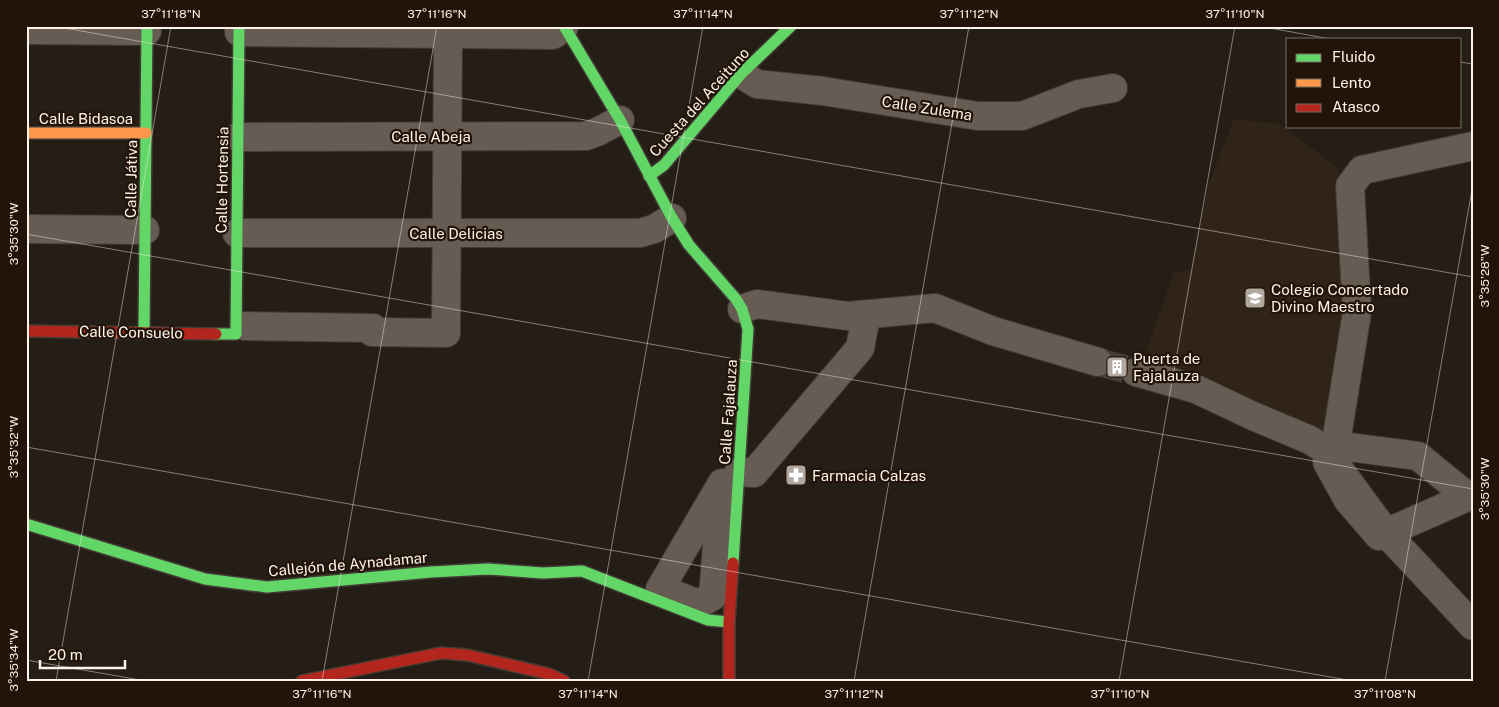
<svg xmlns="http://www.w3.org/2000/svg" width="1499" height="707" font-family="'Public Sans',sans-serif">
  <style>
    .education { fill: #2f2417 }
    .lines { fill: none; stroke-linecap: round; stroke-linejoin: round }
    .street-tunnel { stroke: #453e36; stroke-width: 28; stroke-dasharray: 28 14; stroke-linecap: butt }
    .street-casing { stroke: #423c35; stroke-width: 30 }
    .fast-casing { stroke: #423c35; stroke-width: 14 }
    .slow-casing { stroke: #423c35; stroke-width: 14 }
    .jam-casing { stroke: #423c35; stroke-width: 14 }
    .street { stroke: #665c53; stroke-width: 28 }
    .fast { stroke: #63d668; stroke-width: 11 }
    .slow { stroke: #ff974d; stroke-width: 11 }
    .jam { stroke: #b3261e; stroke-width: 11 }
    .ticks { fill: none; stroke: #fcf2e9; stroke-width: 1; stroke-opacity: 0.45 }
    .labels { text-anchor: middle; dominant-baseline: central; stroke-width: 4.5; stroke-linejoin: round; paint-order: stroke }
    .street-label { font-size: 15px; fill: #fcf2e9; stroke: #221408 }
    .poi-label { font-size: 15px; fill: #fcf2e9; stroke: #221408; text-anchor: start }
    .neatline { fill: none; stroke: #fcf2e9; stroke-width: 2 }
    .ticks-label { font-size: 12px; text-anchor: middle; fill: #fcf2e9 }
  </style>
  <rect width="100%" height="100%" fill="#251e17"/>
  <path class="education" d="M1234,119L1280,124L1339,169L1346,323L1330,437L1194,371L1143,360L1174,272L1190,271L1208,186Z"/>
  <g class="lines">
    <path class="street-tunnel" d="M1098,362L1136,372"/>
    <g class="street-casing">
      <g id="street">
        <path d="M26,30L147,31"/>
        <path d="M239,32L553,35L564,27"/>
        <path d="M741,74L757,84L823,91L978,116H1022L1079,94L1113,88"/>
        <path d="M238,137L586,136L597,132L620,120"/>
        <path d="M1473,146L1362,170L1350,186L1357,312L1334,455L1339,469L1386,533L1473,626"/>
        <path d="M26,229L145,230"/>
        <path d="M237,233H640L654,229L672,218"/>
        <path d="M742,309L757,304L848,316L935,308L993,331L1098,362"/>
        <path d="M245,326L373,328"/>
        <path d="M372,332L446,333L448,34"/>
        <path d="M1136,372L1196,389L1253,416L1310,440L1334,455"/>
        <path d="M1349,447L1418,456L1461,491L1465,498L1379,536L1348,500L1327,462L1334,455Z"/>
        <path d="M739,472L754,473L860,348L866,316"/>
        <path d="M722,483L713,596L699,604L660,589Z"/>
      </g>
    </g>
    <g class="fast-casing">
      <g id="fast">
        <path d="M564,26L620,120L672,218L689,245L736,299L742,309L748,329L733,563"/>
        <path d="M649,176L664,165L741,74L791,26"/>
        <path d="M144,332L147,26"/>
        <path d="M216,334H236L239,26"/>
        <path d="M26,524L205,579L267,587L431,572L488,569L543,573L582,571L708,620L729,622"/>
      </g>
    </g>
    <g class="slow-casing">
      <path id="slow" d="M26,133H146"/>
    </g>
    <g class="jam-casing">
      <g id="jam">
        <path d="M26,331L216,334"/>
        <path d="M302,681L441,653L467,655L549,674L564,681"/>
        <path d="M729,681V622L733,563"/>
      </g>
    </g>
    <use href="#street" class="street"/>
    <use href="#fast" class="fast"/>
    <use href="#slow" class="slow"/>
    <use href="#jam" class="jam"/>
  </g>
  <path class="ticks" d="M53,26L1473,277M1259,26L1330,39M1460,62L1473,64M26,234L1473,489M26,447L1353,681M26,660L146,681M56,681L171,26M322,681L437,26M588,681L703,26M854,681L969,26M1119,681L1235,26M1385,681L1473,184"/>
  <defs>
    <g id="school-square" transform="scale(1.125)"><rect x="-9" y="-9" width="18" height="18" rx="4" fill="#b1a8a0" stroke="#221408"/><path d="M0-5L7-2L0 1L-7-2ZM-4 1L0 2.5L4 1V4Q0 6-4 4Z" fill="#fff"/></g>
    <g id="building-square" transform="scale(1.125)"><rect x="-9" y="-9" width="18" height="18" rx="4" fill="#b1a8a0" stroke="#221408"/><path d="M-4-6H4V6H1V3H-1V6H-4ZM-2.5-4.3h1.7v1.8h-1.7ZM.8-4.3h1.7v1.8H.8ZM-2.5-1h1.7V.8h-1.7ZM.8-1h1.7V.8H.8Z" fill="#fff"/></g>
    <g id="pharmacy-square" transform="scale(1.125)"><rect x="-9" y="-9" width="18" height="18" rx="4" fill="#b1a8a0" stroke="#221408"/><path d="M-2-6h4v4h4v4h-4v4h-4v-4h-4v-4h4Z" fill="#fff"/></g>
  </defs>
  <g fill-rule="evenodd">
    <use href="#school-square" x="1255" y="298"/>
    <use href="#building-square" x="1117" y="367"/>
    <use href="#pharmacy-square" x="796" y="475"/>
  </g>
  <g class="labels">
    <g class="street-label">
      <text transform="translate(699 102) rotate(-48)">Cuesta del Aceituno</text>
      <text transform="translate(927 108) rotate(9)">Calle Zulema</text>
      <text x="86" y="118">Calle Bidasoa</text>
      <text x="431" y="136">Calle Abeja</text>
      <text transform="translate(131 179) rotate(-89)">Calle Játiva</text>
      <text transform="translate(222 180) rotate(-89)">Calle Hortensia</text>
      <text x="456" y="233">Calle Delicias</text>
      <text transform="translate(131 332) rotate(1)">Calle Consuelo</text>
      <text transform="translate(728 412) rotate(-86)">Calle Fajalauza</text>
      <text transform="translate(348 564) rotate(-5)">Callejón de Aynadamar</text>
    </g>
    <g class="poi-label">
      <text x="1271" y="289">Colegio Concertado<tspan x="1271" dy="17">Divino Maestro</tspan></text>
      <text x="1133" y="358">Puerta de<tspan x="1133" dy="17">Fajalauza</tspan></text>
      <text x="812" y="475">Farmacia Calzas</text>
    </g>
  </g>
  <rect width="1499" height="707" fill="none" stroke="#221408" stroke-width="55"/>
  <rect x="1286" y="38" width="175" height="90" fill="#221408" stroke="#796d62"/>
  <rect x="1296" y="54" width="25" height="8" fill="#63d668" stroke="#796d62"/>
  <text x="1332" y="62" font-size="15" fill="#fcf2e9">Fluido</text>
  <rect x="1296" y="79" width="25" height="8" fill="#ff974d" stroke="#796d62"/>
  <text x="1332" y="88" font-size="15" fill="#fcf2e9">Lento</text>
  <rect x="1296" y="104" width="25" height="8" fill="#b3261e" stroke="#796d62"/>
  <text x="1332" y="112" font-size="15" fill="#fcf2e9">Atasco</text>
  <path d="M40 660v8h85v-8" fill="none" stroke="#fcf2e9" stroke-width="2.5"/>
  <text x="48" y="660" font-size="15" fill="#fcf2e9" stroke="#221408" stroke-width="4" paint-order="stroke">20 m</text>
  <rect x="28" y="28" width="1444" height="652" class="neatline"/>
  <g class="ticks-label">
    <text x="171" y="18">37°11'18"N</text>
    <text x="437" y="18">37°11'16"N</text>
    <text x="703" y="18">37°11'14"N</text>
    <text x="969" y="18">37°11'12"N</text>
    <text x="1235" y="18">37°11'10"N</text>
    <text transform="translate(14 234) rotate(-90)" y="4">3°35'30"W</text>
    <text transform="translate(1485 276) rotate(-90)" y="4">3°35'28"W</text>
    <text transform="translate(14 447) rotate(-90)" y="4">3°35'32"W</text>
    <text transform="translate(1485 489) rotate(-90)" y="4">3°35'30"W</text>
    <text transform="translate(14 660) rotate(-90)" y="4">3°35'34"W</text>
    <text x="322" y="698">37°11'16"N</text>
    <text x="588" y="698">37°11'14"N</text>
    <text x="854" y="698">37°11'12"N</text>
    <text x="1120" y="698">37°11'10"N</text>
    <text x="1385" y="698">37°11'08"N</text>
  </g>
</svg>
